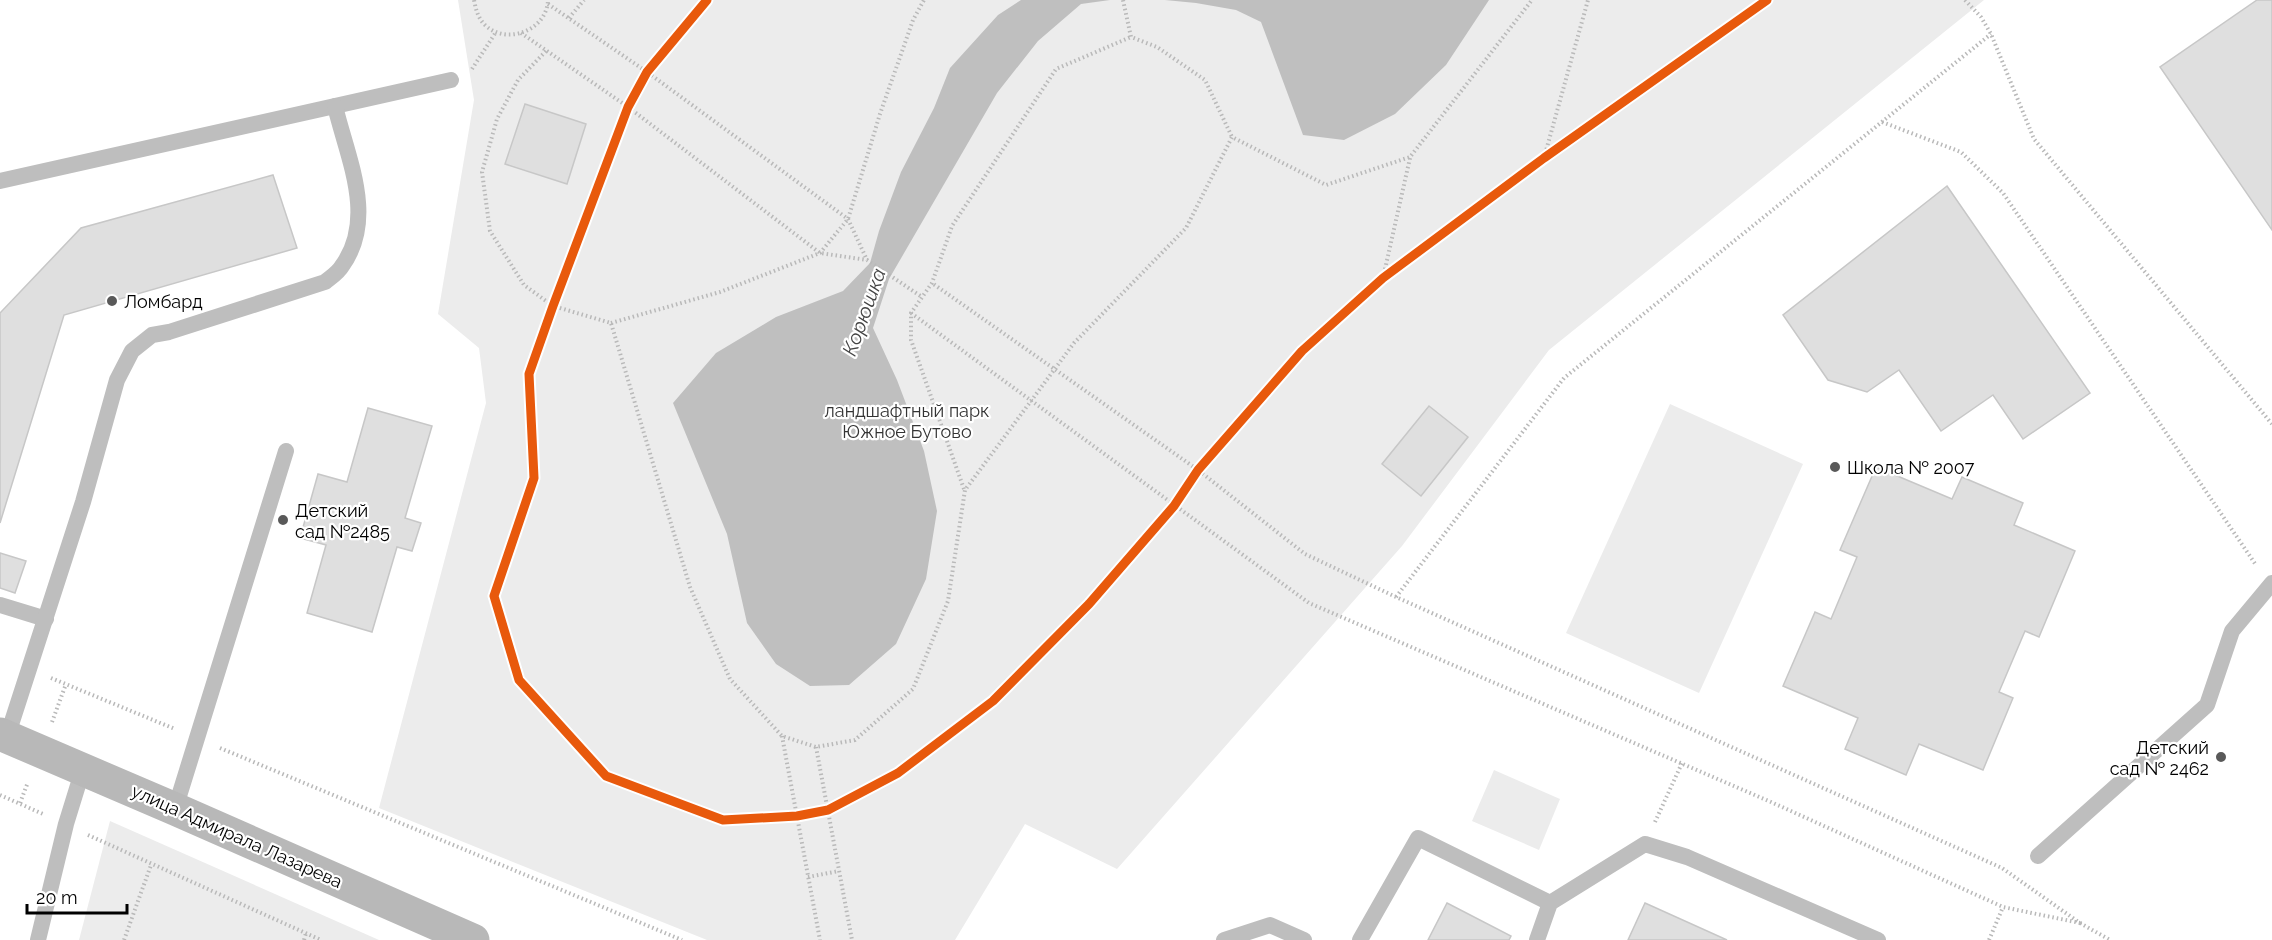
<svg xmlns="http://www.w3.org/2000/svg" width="2272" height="940" font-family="Raleway,sans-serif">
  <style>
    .green { fill: #ececec }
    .water { fill: #bfbfbf }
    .building { fill: #dfdfdf; stroke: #c7c7c7; stroke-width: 1.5 }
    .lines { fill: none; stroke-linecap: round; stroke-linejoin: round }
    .path { stroke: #b9b9b9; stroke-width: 4; stroke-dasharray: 1.5 3; stroke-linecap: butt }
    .lane { stroke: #bebebe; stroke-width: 16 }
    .secondary { stroke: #b8b8b8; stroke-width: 33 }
    .cycleway-casing { stroke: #fff; stroke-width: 13 }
    .cycleway { stroke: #e8590c; stroke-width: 9 }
    .poi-dot { fill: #595959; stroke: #fff; stroke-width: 2 }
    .labels { text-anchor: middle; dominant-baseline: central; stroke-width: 4.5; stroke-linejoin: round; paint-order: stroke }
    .poi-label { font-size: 18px; fill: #000; stroke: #fff; text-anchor: start }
    .park-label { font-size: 18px; fill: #333; stroke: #fff }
    .street-label { font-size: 18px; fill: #000; stroke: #fff }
    .water-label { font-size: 20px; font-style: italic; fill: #444; stroke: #fff }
  </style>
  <rect width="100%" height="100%" fill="#fff"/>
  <g class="green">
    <path d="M458,0H1984L1549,350L1402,546L1117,869L1025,824L955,940H707L379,808L486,403L479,348L438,314L474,100Z"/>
    <path d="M1670,404L1803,464L1699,693L1566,633Z"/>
    <path d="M1494,770L1560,799L1539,850L1472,821Z"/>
    <path d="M110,821L379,940H79Z"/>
  </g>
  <g class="water">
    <path d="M1021,0H1110L1081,4L1038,41L997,93L889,279L873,328L897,380L924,451L937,511L926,579L896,644L849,685L810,686L776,664L747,623L727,534L673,403L716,353L776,317L843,291L870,263L879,231L901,172L934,108L950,68L998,15Z"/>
    <path d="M1165,0H1489L1446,65L1395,114L1344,140L1303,135L1261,22L1236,10L1196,3Z"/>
  </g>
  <g class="building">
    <path d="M2257,0H2272V230L2160,67Z"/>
    <path d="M525,104L586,124L567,184L505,164Z"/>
    <path d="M273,175L297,248L64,315L0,523V313L81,228Z"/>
    <path d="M1947,186L2090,393L2023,439L1993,395L1941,431L1899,370L1867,392L1828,380L1783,315Z"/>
    <path d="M1429,406L1468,437L1421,496L1382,464Z"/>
    <path d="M368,408L432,426L405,518L421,523L412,551L397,547L372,632L307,613L326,545L300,538L318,474L347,482Z"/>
    <path d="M1876,467L1952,499L1962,477L2023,503L2014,525L2075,551L2039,637L2025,631L1999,692L2013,698L1983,770L1919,744L1906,775L1845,749L1858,718L1783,686L1815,612L1831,619L1857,557L1840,550Z"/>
    <path d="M0,553L26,561L15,593L0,588Z"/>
    <path d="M1447,903L1511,936L1509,940H1428Z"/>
    <path d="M1645,903L1727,940H1628Z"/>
  </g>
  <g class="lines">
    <g class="path">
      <path d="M474,0C476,10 478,18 485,25C507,46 547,30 548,0"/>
      <path d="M1123,0L1131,37L1157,47L1205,80L1232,137"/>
      <path d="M1965,0L1981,17L1991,34L2034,139L2272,424"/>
      <path d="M548,4L647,72L848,219L867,260"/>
      <path d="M569,18L584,0"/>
      <path d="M521,33L628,107L820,253L867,260L922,297"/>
      <path d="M546,51L518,80L497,119L482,172L490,231L524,285L553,306L611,323L690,587L730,679L782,736L816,747L855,740L913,689L948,601L965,490L1074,343L1186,228L1232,137L1326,185L1410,157L1532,0"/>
      <path d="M472,69L496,32"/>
      <path d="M1882,122L1961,152L2003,193L2256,565"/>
      <path d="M1544,158L1588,0"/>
      <path d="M1383,278L1410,158"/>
      <path d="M911,313L1309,603L1771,802L2003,907L2080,923L2002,868L1396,597L1305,554L1198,470L932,283"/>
      <path d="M611,323L720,292L820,253L848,219L880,114L913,20L924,0"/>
      <path d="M964,489L911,340V313L932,283L952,226L1056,69L1131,37"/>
      <path d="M1396,597L1564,378L1991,34"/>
      <path d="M51,678L175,729"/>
      <path d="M52,722L66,684"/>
      <path d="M782,736L820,940"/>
      <path d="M816,747L852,940"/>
      <path d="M220,748L682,940"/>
      <path d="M0,795L43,814"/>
      <path d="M20,803L28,782"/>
      <path d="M1655,822L1682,763"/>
      <path d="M88,835L321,940"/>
      <path d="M808,877L839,871"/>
      <path d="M2080,923L2110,940"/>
      <path d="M124,940L151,865"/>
      <path d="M304,940L306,933"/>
      <path d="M1989,940L2003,907"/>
    </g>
    <g class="lane">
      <path d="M0,181L451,80"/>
      <path d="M0,605L46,619"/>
      <path d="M7,737L83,502L117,380L132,351L152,335L169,332L325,282C331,277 338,273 342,266C377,218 347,157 335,106"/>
      <path d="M175,809L286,451"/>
      <path d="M2038,856L2207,705L2232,631L2272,583"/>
      <path d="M38,940L66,824L83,769"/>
      <path d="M1224,940L1270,925L1304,940"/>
      <path d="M1360,940L1418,838L1550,903"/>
      <path d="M1537,940L1550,903L1645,844L1687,857L1878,940"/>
    </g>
    <path class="secondary" d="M0,734L175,809L473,940"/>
    <g class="cycleway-casing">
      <path id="cycleway" d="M707,0L647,72L628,107L553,306L529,374L534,478L494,596L519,680L606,776L723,820L797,816L828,810L898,773L993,701L1089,604L1174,506L1198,470L1302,351L1383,278L1544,158L1767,0"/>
    </g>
    <use href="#cycleway" class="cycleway"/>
  </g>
  <g class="poi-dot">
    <circle cx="112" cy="301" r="6"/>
    <circle cx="1835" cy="467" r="6"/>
    <circle cx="283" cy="520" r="6"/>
    <circle cx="2221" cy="757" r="6"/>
  </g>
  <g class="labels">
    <g class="poi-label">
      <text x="124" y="301">Ломбард</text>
      <text x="1847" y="467">Школа № 2007</text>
      <text x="295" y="510">Детский<tspan x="295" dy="21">сад №2485</tspan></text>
      <text x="2209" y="747" text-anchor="end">Детский<tspan x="2209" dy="21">сад № 2462</tspan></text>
    </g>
    <g class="park-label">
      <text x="907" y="410">ландшафтный парк<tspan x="907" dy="21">Южное Бутово</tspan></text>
    </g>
    <g class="street-label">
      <text transform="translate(237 836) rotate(24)">улица Адмирала Лазарева</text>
    </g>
    <g class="water-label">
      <text transform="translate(864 312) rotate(-70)">Корюшка</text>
    </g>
  </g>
  <path d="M27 904v9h100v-9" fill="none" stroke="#000000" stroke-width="3"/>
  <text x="36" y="904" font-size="18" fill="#000000" stroke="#ffffff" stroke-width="4.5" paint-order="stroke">20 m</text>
</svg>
